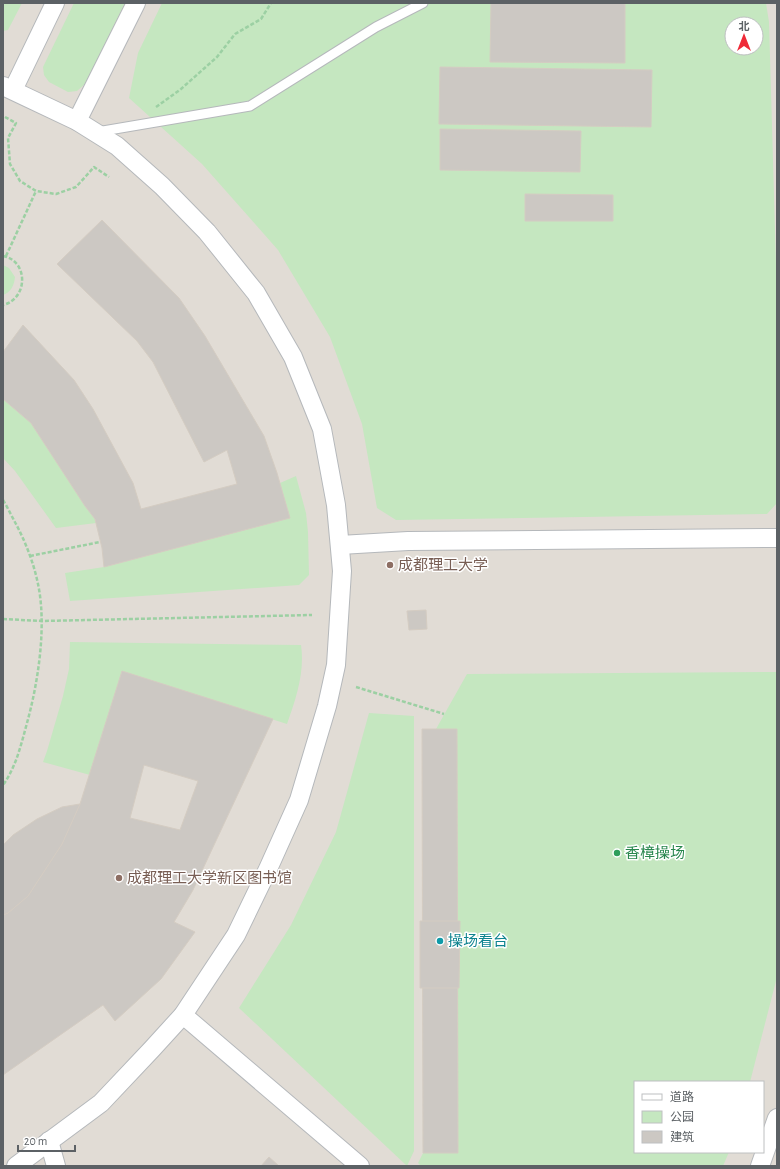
<svg xmlns="http://www.w3.org/2000/svg" width="780" height="1169" font-family="'Alegreya Sans','Noto Sans SC',sans-serif">
  <style>
    .education { fill: #e1dcd5; fill-rule: evenodd }
    .green { fill: #c5e7c0; fill-rule: evenodd }
    .building { fill: #ccc8c3; stroke: #d4ccc2; fill-rule: evenodd }
    .lines { fill: none; stroke-linecap: round; stroke-linejoin: round }
    .service-casing { stroke: #b5b8bb; stroke-width: 11 }
    .minor-casing { stroke: #b5b8bb; stroke-width: 20 }
    .path { stroke: #9cd0a3; stroke-width: 2.5; stroke-dasharray: 4 2; stroke-linecap: butt }
    .service { stroke: #fff; stroke-width: 9 }
    .minor { stroke: #fff; stroke-width: 18 }
    .education-dot { fill: #8d6e63; stroke: #fff; stroke-width: 1.5 }
    .leisure-dot { fill: #2e9e5b; stroke: #fff; stroke-width: 1.5 }
    .culture-dot { fill: #0f9aa8; stroke: #fff; stroke-width: 1.5 }
    .labels { text-anchor: middle; dominant-baseline: central; stroke-width: 3; stroke-linejoin: round; paint-order: stroke }
    .education-label { font-size: 15px; fill: #785e54; stroke: #fff; text-anchor: start }
    .leisure-label { font-size: 15px; fill: #27864d; stroke: #fff; text-anchor: start }
    .culture-label { font-size: 15px; fill: #0d838f; stroke: #fff; text-anchor: start }
  </style>
  <rect width="100%" height="100%" fill="#efebe4"/>
  <path class="education" d="M3,3H777V1166H3ZM732,24H756V48H732ZM635,1082H763V1152H635Z"/>
  <g class="green">
    <path d="M3,3H22L8,30L3,31Z"/>
    <path d="M74,3H125L85,84L77,91L68,92L49,82L44,75L43,67Z"/>
    <path d="M162,3H766L769,22L777,299V503L767,514L396,520L377,508L362,424L330,337L278,250L202,164L129,98L138,53ZM732,24H756V48H732Z"/>
    <path d="M3,265L9,268L15,277C14,286 11,292 3,295Z"/>
    <path d="M3,399L31,423L85,506L95,519L96,523L56,528L15,471L3,458Z"/>
    <path d="M296,476L306,513L308,532L309,575L299,585L70,601L65,573L104,567L289,518L280,483Z"/>
    <path d="M70,642L301,645C305,672 296,699 287,724L122,672L90,775L43,762L47,751L63,696L69,669Z"/>
    <path d="M777,672V977L750,1082H635V1152H729L723,1166H421L418,1163L423,1153H458L457,729H436L467,674Z"/>
    <path d="M369,713L414,716V1151L407,1166L239,1008L291,925L336,832Z"/>
  </g>
  <g class="building">
    <path d="M491,3H625V63L490,62Z"/>
    <path d="M440,67L652,70L651,127L439,124Z"/>
    <path d="M440,129L581,131L580,172L440,170Z"/>
    <path d="M525,194L613,195V221H525Z"/>
    <path d="M102,220L179,298L205,336L264,436L277,473L290,518L104,567L102,548L95,519L85,506L31,423L3,399V352L23,325L74,380L93,409L133,483L141,509L237,484L227,450L204,462L153,362L137,341L57,264Z"/>
    <path d="M426,610L427,629L409,630L407,611Z"/>
    <path d="M122,671L273,719L193,890L174,922L195,932L161,979L115,1021L103,1005L3,1075V915L8,913L28,896L62,844L80,804ZM144,765L198,781L180,830L130,818Z"/>
    <path d="M422,729H457L458,1153H423Z"/>
    <path d="M80,804L62,844L28,896L8,913L3,915V845L13,835L37,819L62,807Z"/>
    <path d="M420,921H460L459,988H420Z"/>
    <path d="M269,1157L279,1166H261Z"/>
  </g>
  <g class="lines">
    <g class="service-casing">
      <path id="service" d="M97,132L250,106L376,27L423,3"/>
    </g>
    <g class="minor-casing">
      <g id="minor">
        <path d="M3,86L77,121L117,146L162,186L207,232L256,293L293,357L322,429L336,505L342,571L336,665L327,706L299,800L268,869L236,935L183,1015L152,1049L101,1103L16,1166"/>
        <path d="M13,90L55,3"/>
        <path d="M77,121L136,3"/>
        <path d="M340,545L408,541L777,538"/>
        <path d="M183,1015L360,1166"/>
        <path d="M49,1141L56,1166"/>
        <path d="M760,1166L777,1118"/>
      </g>
    </g>
    <g class="path">
      <path d="M156,107L181,89L217,57L235,34L261,19L271,3"/>
      <path d="M5,117L16,123L8,138L10,164L20,181L36,191L56,194L76,187L86,176L94,167L109,177"/>
      <path d="M3,256C29,261 28,299 3,305"/>
      <path d="M6,256L36,191"/>
      <path d="M3,500C8,508 12,517 16,524C26,543 34,564 38,584C47,626 38,683 27,723C21,745 16,767 3,785"/>
      <path d="M30,556L100,542"/>
      <path d="M3,619L42,621L312,615"/>
      <path d="M356,687L444,714"/>
    </g>
    <use href="#service" class="service"/>
    <use href="#minor" class="minor"/>
  </g>
  <g class="education-dot">
    <circle cx="390" cy="565" r="4"/>
    <circle cx="119" cy="878" r="4"/>
  </g>
  <circle class="leisure-dot" cx="617" cy="853" r="4"/>
  <circle class="culture-dot" cx="440" cy="941" r="4"/>
  <g class="labels">
    <g class="education-label">
      <text x="398" y="565">成都理工大学</text>
      <text x="127" y="878">成都理工大学新区图书馆</text>
    </g>
    <g class="leisure-label">
      <text x="625" y="853">香樟操场</text>
    </g>
    <g class="culture-label">
      <text x="448" y="941">操场看台</text>
    </g>
  </g>
  <rect width="780" height="1169" fill="none" stroke="#5c6165" stroke-width="8"/>
  <rect x="634" y="1081" width="130" height="72" fill="#ffffff" stroke="#bec0c1"/>
  <rect x="642" y="1094" width="20" height="6" fill="#ffffff" stroke="#bec0c1"/>
  <text x="670" y="1101" font-size="12" fill="#5c6165">道路</text>
  <rect x="642" y="1111" width="20" height="12" fill="#c5e7c0" stroke="#bec0c1"/>
  <text x="670" y="1121" font-size="12" fill="#5c6165">公园</text>
  <rect x="642" y="1131" width="20" height="12" fill="#ccc8c3" stroke="#bec0c1"/>
  <text x="670" y="1141" font-size="12" fill="#5c6165">建筑</text>
  <g transform="translate(744 36)"><circle r="19" fill="#ffffff" stroke="#bec0c1"/>
  <path d="M0-3L7 15L0 10L-7 15Z" fill="#ef2a38"/>
  <text y="-6" font-size="11" font-weight="bold" text-anchor="middle" fill="#5c6165">北</text>
  </g>
  <path d="M18 1145v6h57v-6" fill="none" stroke="#5c6165" stroke-width="2"/>
  <text x="24" y="1145" font-size="12" fill="#5c6165" stroke="#ffffff" stroke-width="3" paint-order="stroke">20 m</text>
</svg>
